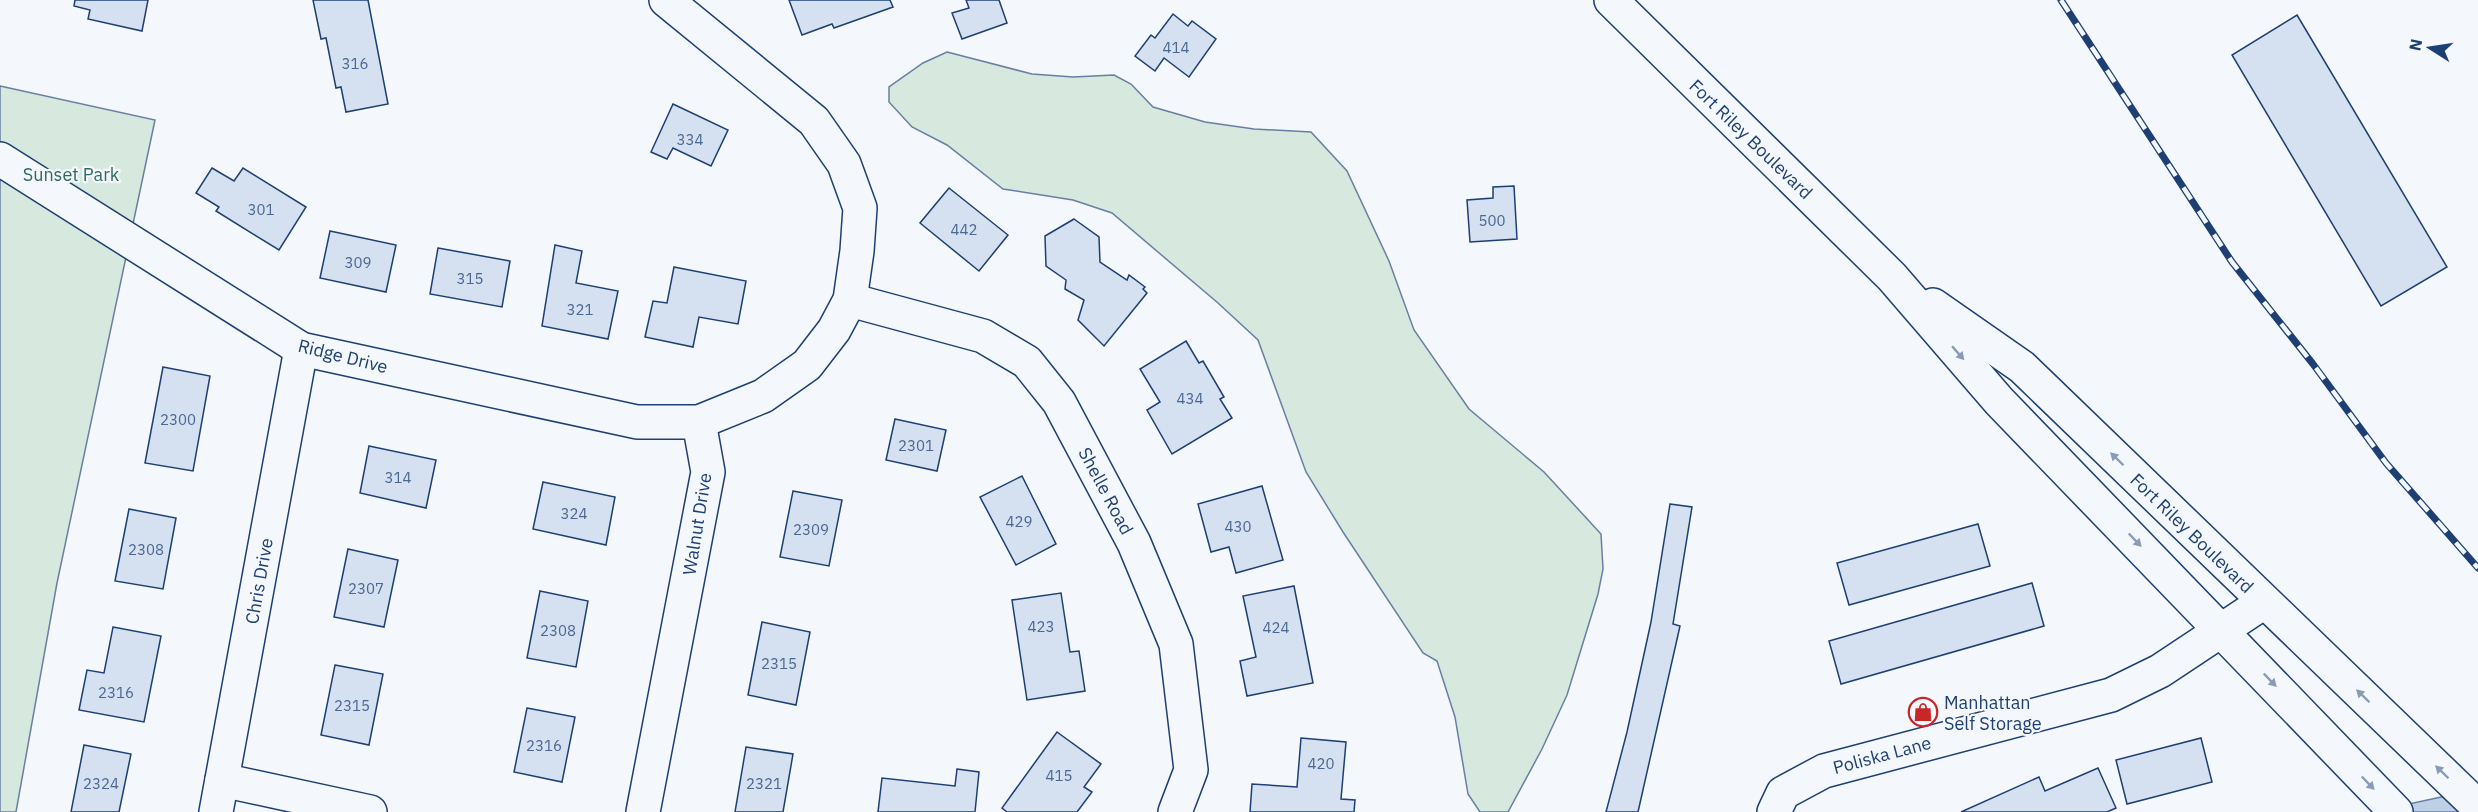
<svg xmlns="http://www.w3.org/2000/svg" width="2478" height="812" font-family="'IBM Plex Sans',sans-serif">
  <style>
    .green { fill: #d7e8df; stroke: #687fa3; stroke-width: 1.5 }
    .water { fill: #bed0e5; stroke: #687fa3; stroke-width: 1.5 }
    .building { fill: #d5e0f0; stroke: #1d3f73; stroke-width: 1.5 }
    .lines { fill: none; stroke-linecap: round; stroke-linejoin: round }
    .minor-casing { stroke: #1d3f73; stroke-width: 36 }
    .highway-casing { stroke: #1d3f73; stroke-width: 36 }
    .minor { stroke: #f4f7fb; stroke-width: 33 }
    .highway { stroke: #f4f7fb; stroke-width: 33 }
    .rail-casing { stroke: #1d3f73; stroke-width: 7 }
    .rail { stroke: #f4f7fb; stroke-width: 4.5; stroke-dasharray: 14; stroke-linecap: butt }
    .oneway { fill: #889bb7 }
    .labels { text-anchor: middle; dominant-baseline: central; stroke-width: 4.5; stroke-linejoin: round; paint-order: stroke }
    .number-label { font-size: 15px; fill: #4b6792 }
    .street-label { font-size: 18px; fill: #1d3f73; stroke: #f4f7fb }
    .park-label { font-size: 18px; fill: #2c6c60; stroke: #f4f7fb }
    .poi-label { font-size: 18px; fill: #1d3f73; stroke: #f4f7fb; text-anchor: start }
  </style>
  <rect width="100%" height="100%" fill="#f4f7fb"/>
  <g class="green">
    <path d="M947,52L1032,74L1073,77L1114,75L1131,84L1153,107L1205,122L1254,129L1311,132L1347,171L1389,261L1414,330L1469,409L1544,472L1601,534L1603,569L1598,594L1567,695L1542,749L1508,812H1480L1468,794L1455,717L1437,661L1423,653L1343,532L1306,472L1258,340L1218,303L1112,213L1073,200L1003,189L947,145L912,127L889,102V87L923,63Z"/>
    <path d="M0,86L155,120L57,583L16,812H0Z"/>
  </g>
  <path class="water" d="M2478,789V812H2372Z"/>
  <g class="building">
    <path d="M75,0H148L142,31L88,19L90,10L74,6Z"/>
    <path d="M313,0H368L388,104L346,112L341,87L336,88L326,38L321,39Z"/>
    <path d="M789,0H890L893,7L834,28L832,24L802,35Z"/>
    <path d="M966,0H999L1007,23L962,39L952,13L969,8Z"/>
    <path d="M1173,14L1188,26L1192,21L1216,39L1189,77L1164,58L1155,71L1135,56L1151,35L1155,38Z"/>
    <path d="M2297,15L2447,267L2381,306L2232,55Z"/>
    <path d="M673,104L728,130L711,166L673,148L667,159L651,152Z"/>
    <path d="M212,168L234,181L243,168L306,207L279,250L216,211L219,207L196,193Z"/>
    <path d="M1514,186L1517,239L1470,242L1467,200L1493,198V187Z"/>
    <path d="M949,188L1008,235L979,271L920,223Z"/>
    <path d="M1074,219L1099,237L1100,262L1127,280L1129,275L1145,287L1143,289L1147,293L1104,346L1078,320L1084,300L1065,289L1066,280L1046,266L1045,236Z"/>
    <path d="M330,231L396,245L386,292L320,278Z"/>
    <path d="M555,245L582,251L576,283L618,291L608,339L542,326Z"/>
    <path d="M438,248L510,261L502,307L430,294Z"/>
    <path d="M674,267L746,281L738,324L699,317L693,347L645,337L653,301L667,303Z"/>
    <path d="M1186,341L1199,363L1203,361L1224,397L1220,399L1232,418L1172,454L1147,410L1160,402L1140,369Z"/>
    <path d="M163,367L210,376L193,471L145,463Z"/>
    <path d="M895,419L946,430L937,471L886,460Z"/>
    <path d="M369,446L436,460L426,508L360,493Z"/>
    <path d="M1022,476L1056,544L1016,565L980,497Z"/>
    <path d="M543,482L615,497L606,545L533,529Z"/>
    <path d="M1262,486L1283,560L1236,573L1229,547L1211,552L1198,504Z"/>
    <path d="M793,491L842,500L829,566L780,557Z"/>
    <path d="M1670,504L1692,507L1673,624L1680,626L1638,812H1606L1627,732L1651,622Z"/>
    <path d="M129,509L176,518L163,589L115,581Z"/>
    <path d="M1978,524L1990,566L1849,605L1837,563Z"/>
    <path d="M348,549L398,560L384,627L334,617Z"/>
    <path d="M2032,583L2044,626L1841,684L1829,641Z"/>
    <path d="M1294,586L1313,683L1247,696L1240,661L1256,657L1243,596Z"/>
    <path d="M540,591L588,601L576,667L527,658Z"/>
    <path d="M1061,593L1070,652L1079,651L1085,691L1027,700L1012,600Z"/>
    <path d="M762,622L810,632L796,705L748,695Z"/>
    <path d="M113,627L161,636L144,722L79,710L87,670L104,673Z"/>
    <path d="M335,665L383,674L369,745L321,735Z"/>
    <path d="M527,708L575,717L562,782L514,772Z"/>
    <path d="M1057,732L1101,764L1084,787L1092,792L1077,812H1007L1002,808Z"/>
    <path d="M1301,738L1346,742L1341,799L1355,800L1354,812H1250L1252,784L1297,787Z"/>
    <path d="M2201,738L2212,782L2127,804L2116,760Z"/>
    <path d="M84,745L131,754L119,812H71Z"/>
    <path d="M746,747L793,754L783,812H735Z"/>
    <path d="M2098,768L2116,808L2107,812H1961L2039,777L2045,791Z"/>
    <path d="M957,769L979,772L975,812H878L882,778L955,786Z"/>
  </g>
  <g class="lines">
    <g class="minor-casing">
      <g id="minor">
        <path d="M0,159L301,349L637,422H699L763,396L807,365L834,330L850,300L857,251L860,208L844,164L814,121L666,0"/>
        <path d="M850,300L983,336L1027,362L1059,402L1134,543L1176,644L1191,770L1175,812"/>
        <path d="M222,780L370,812"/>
        <path d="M216,812L301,349"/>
        <path d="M643,812L708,472L699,422"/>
        <path d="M1774,812L1783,793L1824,771L2111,695L2160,671L2264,602"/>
      </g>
    </g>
    <g class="highway-casing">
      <g id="highway">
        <path d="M1611,0L1892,277L1999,401L2396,812"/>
        <path d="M1933,305L2022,367L2478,807"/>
      </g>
    </g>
    <use href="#minor" class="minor"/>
    <use href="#highway" class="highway"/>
    <g class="rail-casing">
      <path id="rail" d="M2061,0L2232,262L2313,364L2386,463L2478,568"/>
    </g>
    <use href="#rail" class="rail"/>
  </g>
  <defs><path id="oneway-solid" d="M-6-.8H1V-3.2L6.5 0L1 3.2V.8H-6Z" transform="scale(1.5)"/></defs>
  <g class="oneway">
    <use href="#oneway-solid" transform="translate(1958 353) rotate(49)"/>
    <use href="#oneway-solid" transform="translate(2117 459) rotate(-136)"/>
    <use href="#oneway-solid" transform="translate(2135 540) rotate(46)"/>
    <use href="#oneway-solid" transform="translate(2270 680) rotate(46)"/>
    <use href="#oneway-solid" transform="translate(2363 696) rotate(-136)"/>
    <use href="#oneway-solid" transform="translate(2442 772) rotate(-136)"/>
    <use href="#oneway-solid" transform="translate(2368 783) rotate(46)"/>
  </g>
  <defs>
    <g id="shop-ring" transform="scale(1.5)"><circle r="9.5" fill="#f4f7fb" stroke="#c62828" stroke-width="1.5"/><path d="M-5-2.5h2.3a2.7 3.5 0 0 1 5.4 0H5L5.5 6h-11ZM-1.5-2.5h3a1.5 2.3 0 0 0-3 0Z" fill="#c62828"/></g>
  </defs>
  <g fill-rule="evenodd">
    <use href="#shop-ring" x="1923" y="712"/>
  </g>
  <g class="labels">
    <g class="number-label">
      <text x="1176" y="47">414</text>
      <text x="355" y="63">316</text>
      <text x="690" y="139">334</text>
      <text x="261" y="209">301</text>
      <text x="1492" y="220">500</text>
      <text x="964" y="229">442</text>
      <text x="358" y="262">309</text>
      <text x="470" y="278">315</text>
      <text x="580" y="309">321</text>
      <text x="1190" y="398">434</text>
      <text x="178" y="419">2300</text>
      <text x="916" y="445">2301</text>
      <text x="398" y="477">314</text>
      <text x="574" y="513">324</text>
      <text x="1019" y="521">429</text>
      <text x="1238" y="526">430</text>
      <text x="811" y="529">2309</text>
      <text x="146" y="549">2308</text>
      <text x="366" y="588">2307</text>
      <text x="1041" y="626">423</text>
      <text x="1276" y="627">424</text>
      <text x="558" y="630">2308</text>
      <text x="779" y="663">2315</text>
      <text x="116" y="692">2316</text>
      <text x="352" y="705">2315</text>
      <text x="544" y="745">2316</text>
      <text x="1321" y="763">420</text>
      <text x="1059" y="775">415</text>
      <text x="101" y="783">2324</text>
      <text x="764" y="783">2321</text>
    </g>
    <g class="street-label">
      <text transform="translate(1751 139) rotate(44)">Fort Riley Boulevard</text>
      <text transform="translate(343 356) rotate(14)">Ridge Drive</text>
      <text transform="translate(1106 491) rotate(62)">Shelle Road</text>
      <text transform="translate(697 524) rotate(-81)">Walnut Drive</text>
      <text transform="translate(2192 533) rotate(44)">Fort Riley Boulevard</text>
      <text transform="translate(259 581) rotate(-80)">Chris Drive</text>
      <text transform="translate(1882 755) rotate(-15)">Poliska Lane</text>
    </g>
    <g class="park-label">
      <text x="71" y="174">Sunset Park</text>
    </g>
    <g class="poi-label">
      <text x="1944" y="702">Manhattan<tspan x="1944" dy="21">Self Storage</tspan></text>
    </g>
  </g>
  <g transform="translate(2430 48) rotate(282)" stroke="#f4f7fb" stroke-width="4.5" paint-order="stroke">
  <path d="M0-4.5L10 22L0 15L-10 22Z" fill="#1d3f73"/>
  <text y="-9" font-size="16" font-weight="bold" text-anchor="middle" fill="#1d3f73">N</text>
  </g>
</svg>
